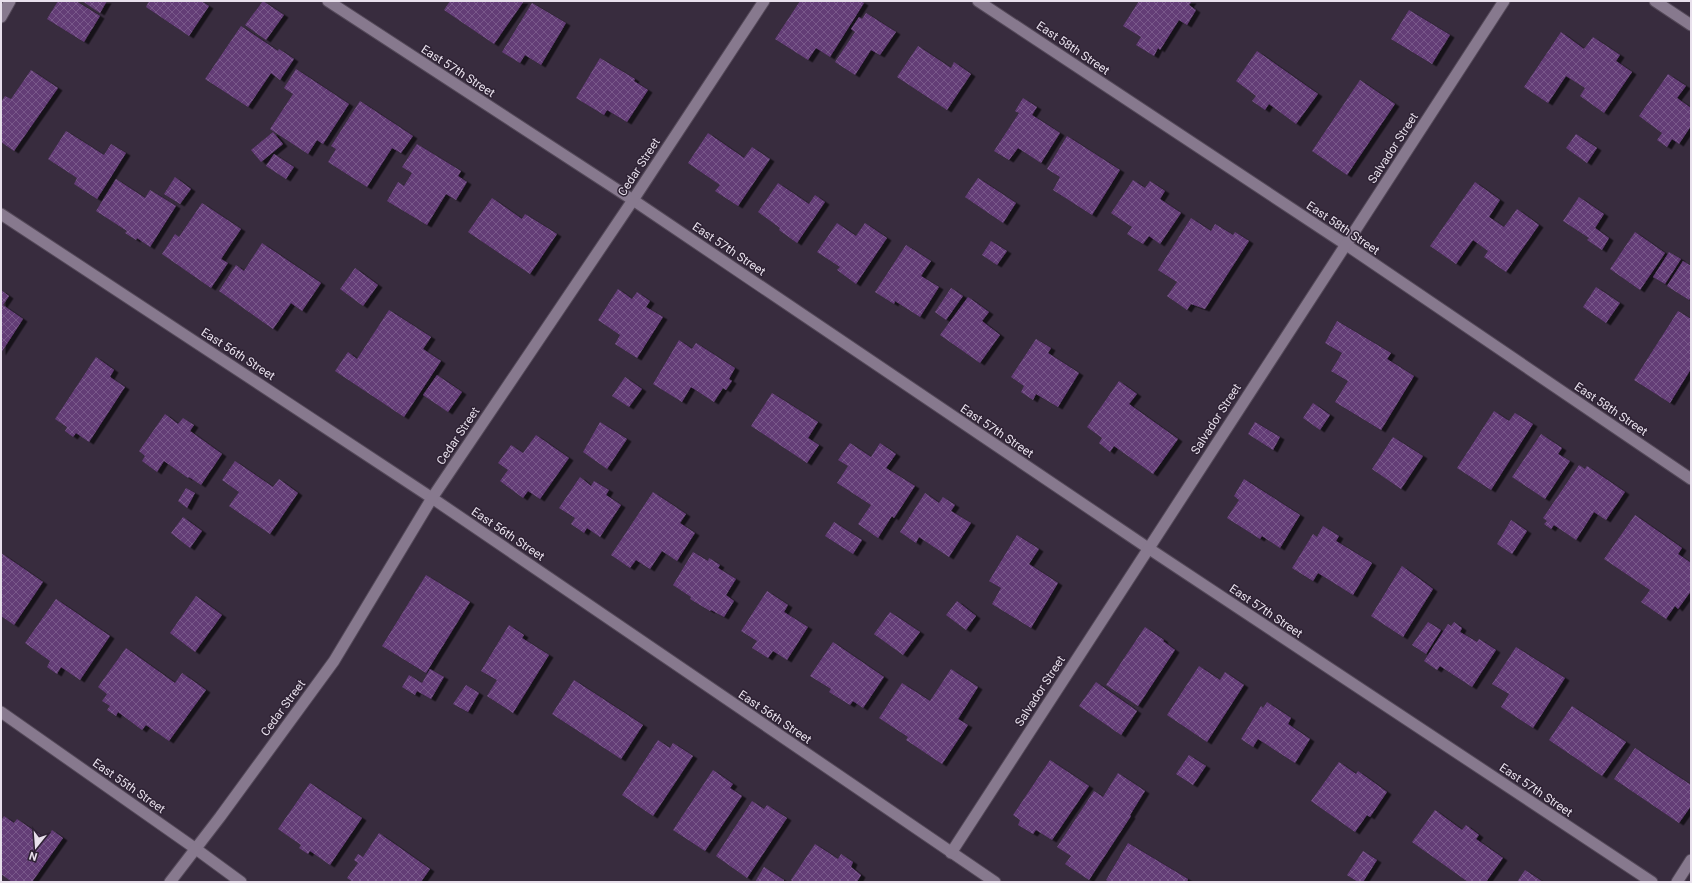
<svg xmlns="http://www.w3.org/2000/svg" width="1692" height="883" font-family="Roboto,sans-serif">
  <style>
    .building { fill: url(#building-cross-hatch); filter: url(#shadow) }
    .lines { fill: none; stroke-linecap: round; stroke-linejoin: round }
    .minor-casing { stroke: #544959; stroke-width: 13 }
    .secondary-casing { stroke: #544959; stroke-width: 13 }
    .minor { stroke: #87798e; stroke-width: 11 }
    .secondary { stroke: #87798e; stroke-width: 11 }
    .labels { text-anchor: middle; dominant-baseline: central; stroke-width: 3; stroke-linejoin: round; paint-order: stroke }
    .street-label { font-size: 12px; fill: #e8e0ec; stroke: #2e2234 }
  </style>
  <defs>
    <pattern id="building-cross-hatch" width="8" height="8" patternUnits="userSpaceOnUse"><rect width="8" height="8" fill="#633c76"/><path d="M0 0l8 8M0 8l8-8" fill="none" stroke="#79588a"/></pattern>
    <filter id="shadow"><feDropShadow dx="4.5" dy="2.5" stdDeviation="0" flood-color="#0009"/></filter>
  </defs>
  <rect width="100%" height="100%" fill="#382c3e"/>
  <g class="building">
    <path d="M58,1H76L100,16L84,42L47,19Z"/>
    <path d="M82,1H107L100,13Z"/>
    <path d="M149,1H201L209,6L189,36L146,7Z"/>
    <path d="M263,1L284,15L266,40L245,25Z"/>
    <path d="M450,1H524L494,44L444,10Z"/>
    <path d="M800,1H861L864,3L830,57L816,48L808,60L775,39Z"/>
    <path d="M1139,1H1192L1189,5L1196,10L1187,25L1179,20L1160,50L1158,48L1154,56L1136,45L1141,37L1123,26Z"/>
    <path d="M532,3L566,23L541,65L525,55L520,63L502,52Z"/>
    <path d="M1409,10L1450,35L1432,64L1391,39Z"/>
    <path d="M866,13L896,32L880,55L871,50L855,75L835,62L855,32L851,29L859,17L862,19Z"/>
    <path d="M241,26L278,51L279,49L294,59L280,80L271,73L248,107L205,79Z"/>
    <path d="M1561,32L1584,49L1593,37L1620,55L1616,61L1632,72L1604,113L1580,96L1585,88L1566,76L1548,103L1524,87Z"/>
    <path d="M918,46L951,68L954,62L971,74L947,110L897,77Z"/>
    <path d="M1257,51L1318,94L1296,124L1269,104L1265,110L1252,101L1256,96L1236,81Z"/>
    <path d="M600,58L635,79L634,81L648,90L627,122L607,110L604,115L576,98Z"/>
    <path d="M296,69L349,104L323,144L317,140L308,154L270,129L293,94L284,88Z"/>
    <path d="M31,70L58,88L14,151L1,142V102L5,96L11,99Z"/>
    <path d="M1668,74L1686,86L1677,98L1691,108V126L1679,144L1672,139L1667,147L1657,140L1662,133L1639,116Z"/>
    <path d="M1360,80L1395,104L1347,175L1312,151Z"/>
    <path d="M1023,98L1037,107L1032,115L1060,133L1041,163L1018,148L1009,160L994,151L1019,113L1015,111Z"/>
    <path d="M360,101L413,136L401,153L392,148L367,187L328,162L336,149L331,146Z"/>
    <path d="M66,131L104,155L111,144L126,153L97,199L74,184L77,178L48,159Z"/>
    <path d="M273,132L283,144L261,162L251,150Z"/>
    <path d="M708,133L744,158L752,147L770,159L738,206L715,191L720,185L688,163Z"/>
    <path d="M1576,134L1597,148L1587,163L1566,148Z"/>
    <path d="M1067,136L1120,170L1092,215L1053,190L1060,177L1047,169Z"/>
    <path d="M417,144L461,171L458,176L467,182L456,200L446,194L427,225L387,201L398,182L404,186L412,173L402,167Z"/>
    <path d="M274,154L294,167L286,179L266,166Z"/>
    <path d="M175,177L191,189L180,204L164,194Z"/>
    <path d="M978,178L1016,203L1003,223L965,197Z"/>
    <path d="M116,179L145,198L150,190L176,206L150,247L137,238L136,240L125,233L127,231L96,211Z"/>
    <path d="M1133,180L1145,188L1150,181L1165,191L1160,199L1181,213L1160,244L1149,236L1143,244L1127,234L1132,227L1111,213Z"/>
    <path d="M1475,182L1500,200L1489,217L1504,227L1517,209L1539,225L1506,272L1484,257L1488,251L1473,240L1456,264L1430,246Z"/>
    <path d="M778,183L809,204L815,195L825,202L797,243L779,230L780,228L758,212Z"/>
    <path d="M1579,197L1604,214L1595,228L1609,238L1602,250L1587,240L1589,238L1563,221Z"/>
    <path d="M492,198L522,219L525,214L557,234L530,274L468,232Z"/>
    <path d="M202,203L241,229L221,259L228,263L211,288L162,254L175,234L179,237Z"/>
    <path d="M1191,218L1211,231L1215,224L1233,235L1235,232L1249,241L1205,309L1191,304L1187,310L1167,296L1177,282L1158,270Z"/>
    <path d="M837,223L856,236L865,223L887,238L856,284L837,270L840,267L817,252Z"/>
    <path d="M1635,232L1665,253L1640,290L1610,269Z"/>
    <path d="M991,241L1007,251L997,265L982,255Z"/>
    <path d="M262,243L321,283L302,311L291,303L273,329L219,291L236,265L244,271Z"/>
    <path d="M906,245L931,261L921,276L939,287L920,317L895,301L894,304L875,292Z"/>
    <path d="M1669,252L1681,259L1665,284L1653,277Z"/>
    <path d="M1683,261L1691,266V297L1689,300L1667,286Z"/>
    <path d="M355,268L378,285L363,306L340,289Z"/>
    <path d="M1596,287L1620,303L1606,323L1583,307Z"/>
    <path d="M951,288L963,296L946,320L935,312Z"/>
    <path d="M618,289L632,299L637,292L650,301L646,307L663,317L637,358L615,344L620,335L598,320Z"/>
    <path d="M1,290L9,296L3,305L23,319L1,353Z"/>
    <path d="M968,297L989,312L982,321L1000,335L980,363L940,335Z"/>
    <path d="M389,310L431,337L423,349L441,361L404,417L335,371L348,352L357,359Z"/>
    <path d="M1678,311L1691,319V369L1670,403L1634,380Z"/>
    <path d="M1337,321L1391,353L1387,359L1414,376L1381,430L1335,402L1348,381L1331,371L1342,353L1325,343Z"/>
    <path d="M1036,339L1051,348L1048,353L1079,373L1058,407L1036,394L1033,400L1021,392L1024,386L1011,377Z"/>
    <path d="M679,340L692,349L696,343L735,368L729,379L732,381L726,390L723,388L714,402L691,387L682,402L653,384Z"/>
    <path d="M96,357L114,370L110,377L125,387L89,442L76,433L73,437L65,431L67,427L55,419Z"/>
    <path d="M437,375L462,392L448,412L423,395Z"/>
    <path d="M625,377L642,389L629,407L612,396Z"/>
    <path d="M1119,381L1137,394L1129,404L1178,439L1153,474L1114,446L1110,452L1099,443L1102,438L1087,427Z"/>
    <path d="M772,393L818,422L808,438L819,445L807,463L751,426Z"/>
    <path d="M1313,403L1330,415L1320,430L1303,418Z"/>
    <path d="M1494,411L1509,421L1515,413L1533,424L1491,490L1457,468Z"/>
    <path d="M165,414L178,424L183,418L194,425L190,431L222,454L201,485L189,477L188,478L164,461L157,472L142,461L145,456L139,451Z"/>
    <path d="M600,422L627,439L607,469L583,452Z"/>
    <path d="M1255,422L1280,437L1273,450L1248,434Z"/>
    <path d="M1541,434L1562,448L1558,454L1570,461L1545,499L1512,477Z"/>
    <path d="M536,435L569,458L540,499L528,491L523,498L500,481L508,470L498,463L511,445L523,453Z"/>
    <path d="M1393,437L1423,456L1401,489L1372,469Z"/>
    <path d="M850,443L871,457L880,443L896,454L886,468L915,486L894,518L892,516L878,538L858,524L871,505L837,483L848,466L838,460Z"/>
    <path d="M235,461L273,487L279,479L298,493L270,534L229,506L239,492L222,480Z"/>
    <path d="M1579,465L1585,469L1587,466L1625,492L1606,520L1594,512L1576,540L1554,525L1551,529L1544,524L1547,521L1543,518Z"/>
    <path d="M580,477L591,486L594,481L609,490L606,495L621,505L600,537L587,528L584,533L571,524L575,518L559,508Z"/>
    <path d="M1244,479L1300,515L1280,548L1262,536L1260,539L1227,518L1239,500L1234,496Z"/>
    <path d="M186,488L195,493L187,508L178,501Z"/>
    <path d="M653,492L686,514L680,523L695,533L677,561L662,551L650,569L636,560L630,568L611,555Z"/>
    <path d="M925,493L939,503L943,497L955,505L951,511L971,523L949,557L919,537L916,543L900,532Z"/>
    <path d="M1635,515L1682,548L1678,554L1691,563V591L1678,609L1675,606L1666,619L1641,602L1650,590L1604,559Z"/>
    <path d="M183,517L202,531L190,548L171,533Z"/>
    <path d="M1511,520L1527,531L1512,554L1497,544Z"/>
    <path d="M834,522L862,540L853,554L825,536Z"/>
    <path d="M1323,526L1339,536L1336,541L1372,563L1353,595L1318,573L1313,581L1292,568L1313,534L1317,537Z"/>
    <path d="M1017,535L1039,549L1029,564L1058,583L1031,628L992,604L1001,588L989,581Z"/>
    <path d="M693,552L708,561L709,558L720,565L718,568L736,579L726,595L734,601L724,617L711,610L710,611L690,599L691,597L673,585Z"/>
    <path d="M1,553L43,582L14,625L1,616Z"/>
    <path d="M1402,566L1433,589L1403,637L1371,616Z"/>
    <path d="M426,575L470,602L426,673L382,646Z"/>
    <path d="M767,591L788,605L784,612L808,627L787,660L773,651L768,658L752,648L757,641L741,631Z"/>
    <path d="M196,596L222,615L195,652L170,633Z"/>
    <path d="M56,599L110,636L80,680L61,667L57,674L47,667L50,661L25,643Z"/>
    <path d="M957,601L976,616L966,630L946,615Z"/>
    <path d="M890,612L920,632L903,655L874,634Z"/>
    <path d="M1428,622L1441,630L1426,654L1412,645Z"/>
    <path d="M1454,622L1462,628L1460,632L1477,642L1479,639L1496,650L1472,687L1440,666L1437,670L1424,661L1448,624L1451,626Z"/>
    <path d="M509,625L524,635L522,638L549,655L513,713L487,696L497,680L481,671Z"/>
    <path d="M1145,627L1164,640L1163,641L1175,650L1138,706L1106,685Z"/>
    <path d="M833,642L884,677L863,708L853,701L850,705L829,692L831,689L810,676Z"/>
    <path d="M1516,647L1565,678L1533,728L1501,707L1509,694L1492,684Z"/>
    <path d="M126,648L175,683L182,673L206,690L169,741L146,725L142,730L118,712L116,716L107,710L110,706L102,701L107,694L98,687Z"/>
    <path d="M1199,666L1220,680L1225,672L1244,685L1207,742L1167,715Z"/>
    <path d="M430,669L444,677L431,699L417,691L415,695L402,687L409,675L422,683Z"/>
    <path d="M951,669L978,687L958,719L968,725L942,764L906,740L908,737L879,718L902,683L930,701Z"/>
    <path d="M574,680L643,725L621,759L552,714Z"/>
    <path d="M1096,682L1137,711L1121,735L1079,706Z"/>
    <path d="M466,685L479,693L468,712L453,704Z"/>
    <path d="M1267,702L1291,718L1288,724L1310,739L1295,763L1258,739L1253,747L1241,739L1261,706L1263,708Z"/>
    <path d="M1572,706L1626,742L1602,776L1549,740Z"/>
    <path d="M658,740L670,748L673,743L693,756L653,816L622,795Z"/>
    <path d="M1635,748L1691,785V806L1679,823L1614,779Z"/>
    <path d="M1189,755L1206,766L1193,785L1176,774Z"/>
    <path d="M1050,760L1089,786L1052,840L1036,830L1033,834L1018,825L1020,820L1013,815Z"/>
    <path d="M1339,762L1356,774L1358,771L1387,792L1370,817L1367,815L1355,832L1311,801Z"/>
    <path d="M713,770L733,784L730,788L742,796L705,851L673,830Z"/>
    <path d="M1118,773L1145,791L1130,815L1131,816L1089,880L1065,864L1071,856L1057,847L1094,791L1103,797Z"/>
    <path d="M310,783L362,818L330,865L310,851L308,854L299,848L301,845L278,829Z"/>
    <path d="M752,801L764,809L767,805L787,818L747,878L716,856Z"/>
    <path d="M1435,810L1462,830L1466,825L1479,835L1476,839L1503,858L1486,882H1468L1412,842Z"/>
    <path d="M4,816L14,823L17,819L46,839L52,830L63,838L32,882H12L1,874V821Z"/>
    <path d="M379,833L430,869L421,882H353L347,878L358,863L354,860L358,854L363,857Z"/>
    <path d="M1128,843L1188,879L1187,882H1109L1106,880Z"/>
    <path d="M815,844L838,859L841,854L853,862L851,867L861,875L857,882H793L791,880Z"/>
    <path d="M1363,851L1377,860L1363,882H1358L1347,875Z"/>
    <path d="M764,867L784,880L783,882H755Z"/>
    <path d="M1525,870L1543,882H1517Z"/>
  </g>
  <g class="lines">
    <g class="minor-casing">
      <g id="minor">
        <path d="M328,1L633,200L1148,548L1652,882"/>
        <path d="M978,1L1345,244L1691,479"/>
        <path d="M1,17L10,1"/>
        <path d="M1,214L432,498L995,882"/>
        <path d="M1,712L196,849L241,882"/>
        <path d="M951,853L1504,1"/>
        <path d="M170,882L220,817L334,661L432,498L633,200L764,1"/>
        <path d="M1677,882L1691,860"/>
      </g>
    </g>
    <g class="secondary-casing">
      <path id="secondary" d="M1655,1L1691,25"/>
    </g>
    <use href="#minor" class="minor"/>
    <use href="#secondary" class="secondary"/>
  </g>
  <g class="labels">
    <g class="street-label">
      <text transform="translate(1073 48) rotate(34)">East 58th Street</text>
      <text transform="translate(458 71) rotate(33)">East 57th Street</text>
      <text transform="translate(1393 148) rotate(-57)">Salvador Street</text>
      <text transform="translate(639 167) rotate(-57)">Cedar Street</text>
      <text transform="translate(1343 228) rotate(34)">East 58th Street</text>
      <text transform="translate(729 249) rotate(34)">East 57th Street</text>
      <text transform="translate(238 354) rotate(33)">East 56th Street</text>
      <text transform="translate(1611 409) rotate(34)">East 58th Street</text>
      <text transform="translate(1216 419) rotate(-57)">Salvador Street</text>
      <text transform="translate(997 431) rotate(34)">East 57th Street</text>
      <text transform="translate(458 436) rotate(-56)">Cedar Street</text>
      <text transform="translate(508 534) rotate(34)">East 56th Street</text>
      <text transform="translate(1266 611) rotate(34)">East 57th Street</text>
      <text transform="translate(1040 691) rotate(-57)">Salvador Street</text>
      <text transform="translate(283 708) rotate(-54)">Cedar Street</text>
      <text transform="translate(775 717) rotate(34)">East 56th Street</text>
      <text transform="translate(129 786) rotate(35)">East 55th Street</text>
      <text transform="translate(1536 790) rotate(34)">East 57th Street</text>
    </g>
  </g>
  <rect width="1692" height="883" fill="none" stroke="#e8e0ec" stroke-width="4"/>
  <g transform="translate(36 847) rotate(197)" stroke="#2e2234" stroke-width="3" paint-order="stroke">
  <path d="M0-3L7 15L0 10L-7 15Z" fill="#e8e0ec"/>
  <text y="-6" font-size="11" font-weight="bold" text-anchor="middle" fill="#e8e0ec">N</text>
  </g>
</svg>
